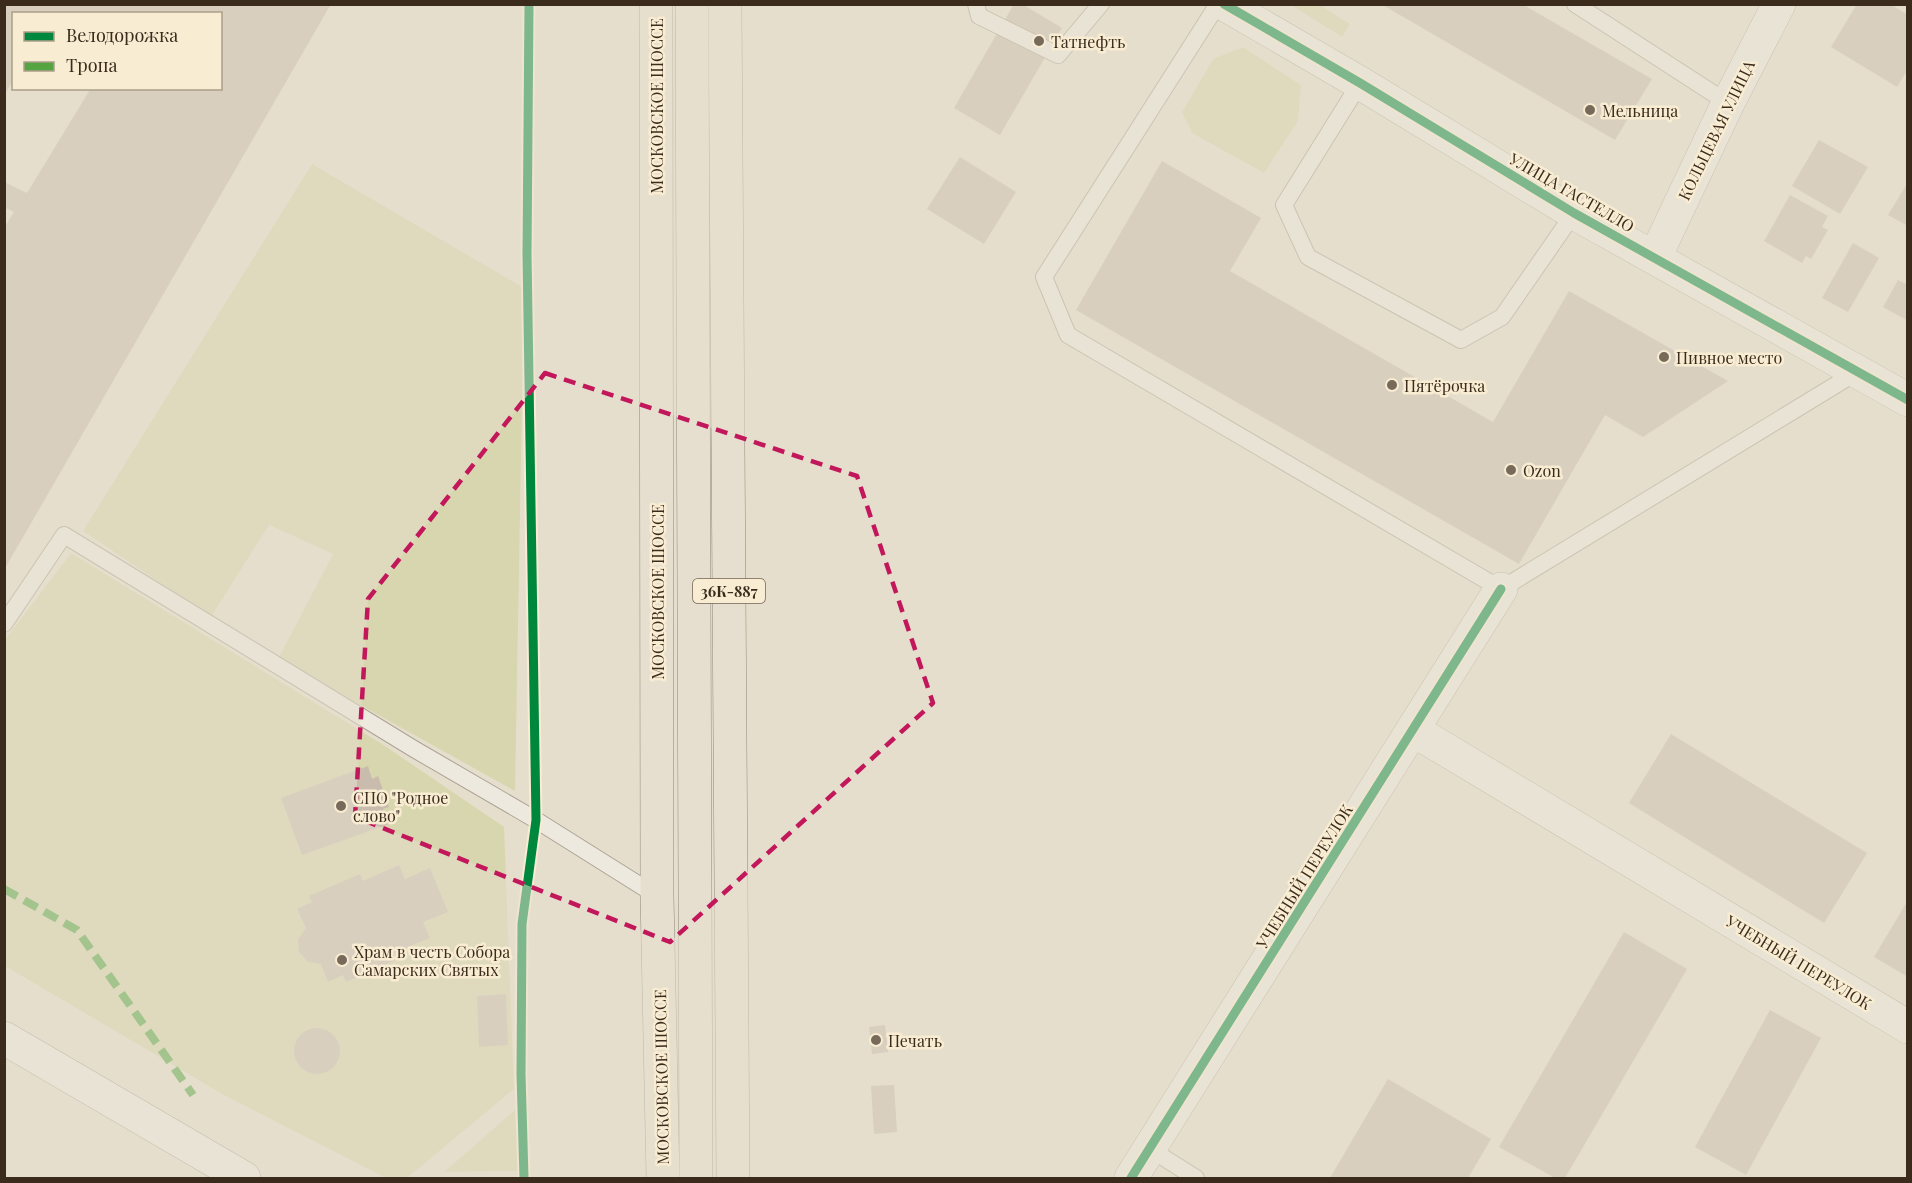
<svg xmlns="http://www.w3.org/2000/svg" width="1912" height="1183" font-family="'Playfair Display',serif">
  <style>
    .green { fill: #d7d6ae }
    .building { fill: #cabcad }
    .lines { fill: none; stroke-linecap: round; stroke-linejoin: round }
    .service-casing { stroke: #aba395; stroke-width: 18 }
    .minor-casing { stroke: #aba395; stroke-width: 34 }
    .tertiary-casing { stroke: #aba395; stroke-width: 34 }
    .secondary-casing { stroke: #9b9286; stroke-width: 34 }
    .primary-casing { stroke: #91887c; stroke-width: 34 }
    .service { stroke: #eee9df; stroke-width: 16 }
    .minor { stroke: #eee9df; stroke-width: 33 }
    .tertiary { stroke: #eee9df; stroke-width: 33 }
    .secondary { stroke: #eee9df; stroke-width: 33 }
    .primary { stroke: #e6dfcf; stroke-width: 33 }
    .quiet { stroke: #54a441; stroke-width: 8; stroke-dasharray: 15 8; stroke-linecap: butt }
    .cycleway-casing { stroke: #f8ecd2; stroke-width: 13 }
    .cycleway { stroke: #00873e; stroke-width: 9 }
    .marked { fill: none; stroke: #c2185b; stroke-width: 4.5; stroke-dasharray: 12 8; stroke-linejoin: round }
    .poi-dot { fill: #776a5a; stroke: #f8ecd2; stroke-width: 2 }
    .labels { text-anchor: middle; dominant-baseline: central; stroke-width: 5; stroke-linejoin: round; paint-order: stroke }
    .shield { fill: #f8ecd2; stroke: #746553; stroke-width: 1.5 }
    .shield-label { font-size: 15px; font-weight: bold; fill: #3b2b1d }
    .poi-label { font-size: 16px; fill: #3b2b1d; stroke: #f8ecd2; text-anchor: start }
    .street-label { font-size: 16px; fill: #3b2b1d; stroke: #f8ecd2 }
  </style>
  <rect width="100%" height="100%" fill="#e6decc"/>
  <g class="green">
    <path d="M1291,5H1320L1350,24L1342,37Z"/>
    <path d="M1243,47L1301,85L1298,121L1264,173L1192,133L1182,112L1213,59Z"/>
    <path d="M312,164L524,288L515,791L278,659L333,554L269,525L211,617L83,531Z"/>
    <path d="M71,553L382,744L504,827L514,1089L407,1178H386L222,1094L5,966L4,641Z"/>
    <path d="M515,1110L518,1171L444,1172Z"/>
  </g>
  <g class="building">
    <path d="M4,4H331L4,570V228L14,212L4,207V182L27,193L91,88H220V14H14V79L4,95Z"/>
    <path d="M1014,4H1022L1062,28L1000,135L954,108Z"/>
    <path d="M1381,4H1522L1652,79L1615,140Z"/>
    <path d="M1857,4H1890L1908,15V69L1897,87L1831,47Z"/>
    <path d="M1819,140L1868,167L1840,214L1792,186Z"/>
    <path d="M960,157L1016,192L984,244L927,209Z"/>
    <path d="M1162,161L1261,218L1230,271L1493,422L1569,291L1728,381L1643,437L1605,415L1519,564L1076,310Z"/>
    <path d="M1908,182V226L1888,215Z"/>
    <path d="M1790,195L1828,216L1822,227L1828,230L1811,259L1806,256L1802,263L1764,241Z"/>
    <path d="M1853,243L1879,258L1848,312L1822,298Z"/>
    <path d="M1898,280L1908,285V321L1883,307Z"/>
    <path d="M1671,734L1867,853L1824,923L1629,803Z"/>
    <path d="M368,766L372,779L378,776L389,807L383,809L389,824L302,855L281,798Z"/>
    <path d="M399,865L405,879L430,868L448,912L423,922L430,938L393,953L396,960L346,982L343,975L328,982L321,964L308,962L299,952L298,939L306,928L297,909L312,902L309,896L360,874L363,881Z"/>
    <path d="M1908,900V977L1874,957Z"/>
    <path d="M1624,932L1687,969L1565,1178H1555L1499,1147Z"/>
    <path d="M506,994L508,1045L479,1047L477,996Z"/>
    <path d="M1770,1010L1821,1038L1746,1175L1695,1147Z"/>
    <path d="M885,1025L888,1052L872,1054L869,1027Z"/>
    <circle cx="317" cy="1051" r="23"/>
    <path d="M1388,1079L1491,1139L1468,1178H1330Z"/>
    <path d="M894,1085L897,1132L874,1134L871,1086Z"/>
  </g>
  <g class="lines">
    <g class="service-casing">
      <g id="service">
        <path d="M976,4L979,16L1058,55L1101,4"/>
        <path d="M1218,4L1044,277L1068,335L1501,589L1857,372"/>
        <path d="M1575,4L1728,103"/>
        <path d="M1360,83L1284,205L1308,257L1461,340L1502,317L1574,213"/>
        <path d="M4,624L64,535L414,749L536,820L657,896"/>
        <path d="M1150,1149L1196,1178"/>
      </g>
    </g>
    <g class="minor-casing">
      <g id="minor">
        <path d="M1655,257L1728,103L1779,4"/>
        <path d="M1413,730L1908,1027"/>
        <path d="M1131,1178L1501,589"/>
      </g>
    </g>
    <g class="tertiary-casing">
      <path id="tertiary" d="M1224,4L1360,83L1574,213L1908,400"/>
    </g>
    <g class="secondary-casing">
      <path id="secondary" d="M4,1038L244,1178"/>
    </g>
    <g class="primary-casing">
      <g id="primary">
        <path d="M656,4L657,896L663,1178"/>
        <path d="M692,4L696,1178"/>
        <path d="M725,4L733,1178"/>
      </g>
    </g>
    <use href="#service" class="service"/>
    <use href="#minor" class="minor"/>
    <use href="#tertiary" class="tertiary"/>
    <use href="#secondary" class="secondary"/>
    <use href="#primary" class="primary"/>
    <path class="quiet" d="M4,889L77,930L193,1095"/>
    <g class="cycleway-casing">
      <g id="cycleway">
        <path d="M1224,4L1360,83L1574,213L1908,400"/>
        <path d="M524,1178L521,1074L522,924L536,820L527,254L529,4"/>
        <path d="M1131,1178L1501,589"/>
      </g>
    </g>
    <use href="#cycleway" class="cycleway"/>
  </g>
  <path d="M0 0H1912V1183H0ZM545,373L857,476L933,703L670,942L355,817L368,599Z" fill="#e6decc" fill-opacity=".55" fill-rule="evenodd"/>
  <path class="marked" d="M545,373L857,476L933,703L670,942L355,817L368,599Z"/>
  <g class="poi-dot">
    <circle cx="1039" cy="41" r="6"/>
    <circle cx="1590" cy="110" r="6"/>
    <circle cx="1664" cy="357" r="6"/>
    <circle cx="1392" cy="385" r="6"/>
    <circle cx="1511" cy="470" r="6"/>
    <circle cx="341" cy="806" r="6"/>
    <circle cx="342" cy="960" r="6"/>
    <circle cx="876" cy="1040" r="6"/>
  </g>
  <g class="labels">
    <rect class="shield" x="693" y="579" width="72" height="24" rx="4.5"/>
    <g class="shield-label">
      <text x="729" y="591">36К-887</text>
    </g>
    <g class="poi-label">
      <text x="1051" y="41">Татнефть</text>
      <text x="1602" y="110">Мельница</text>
      <text x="1676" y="357">Пивное место</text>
      <text x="1404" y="385">Пятёрочка</text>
      <text x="1523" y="470">Ozon</text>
      <text x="353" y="797">СПО "Родное<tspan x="353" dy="18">слово"</tspan></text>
      <text x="354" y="951">Храм в честь Собора<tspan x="354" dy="18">Самарских Святых</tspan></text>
      <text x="888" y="1040">Печать</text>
    </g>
    <g class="street-label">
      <text transform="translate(656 106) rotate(-90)">МОСКОВСКОЕ ШОССЕ</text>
      <text transform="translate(1716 130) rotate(-64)">КОЛЬЦЕВАЯ УЛИЦА</text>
      <text transform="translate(1572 192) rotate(30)">УЛИЦА ГАСТЕЛЛО</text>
      <text transform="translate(657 592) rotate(-90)">МОСКОВСКОЕ ШОССЕ</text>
      <text transform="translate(1304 876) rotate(-58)">УЧЕБНЫЙ ПЕРЕУЛОК</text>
      <text transform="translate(1799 962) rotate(31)">УЧЕБНЫЙ ПЕРЕУЛОК</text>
      <text transform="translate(661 1077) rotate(-91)">МОСКОВСКОЕ ШОССЕ</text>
    </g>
  </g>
  <rect width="1912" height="1183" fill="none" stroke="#3b2b1d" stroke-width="12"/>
  <rect x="12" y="12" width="210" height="78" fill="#f8ecd2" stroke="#ac9f8a" stroke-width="1.5"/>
  <rect x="24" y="32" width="30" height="9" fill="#00873e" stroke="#ac9f8a" stroke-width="1.5"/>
  <text x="66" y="42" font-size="18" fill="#3b2b1d">Велодорожка</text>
  <rect x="24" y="62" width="30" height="9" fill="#54a441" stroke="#ac9f8a" stroke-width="1.5"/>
  <text x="66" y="72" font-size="18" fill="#3b2b1d">Тропа</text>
</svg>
